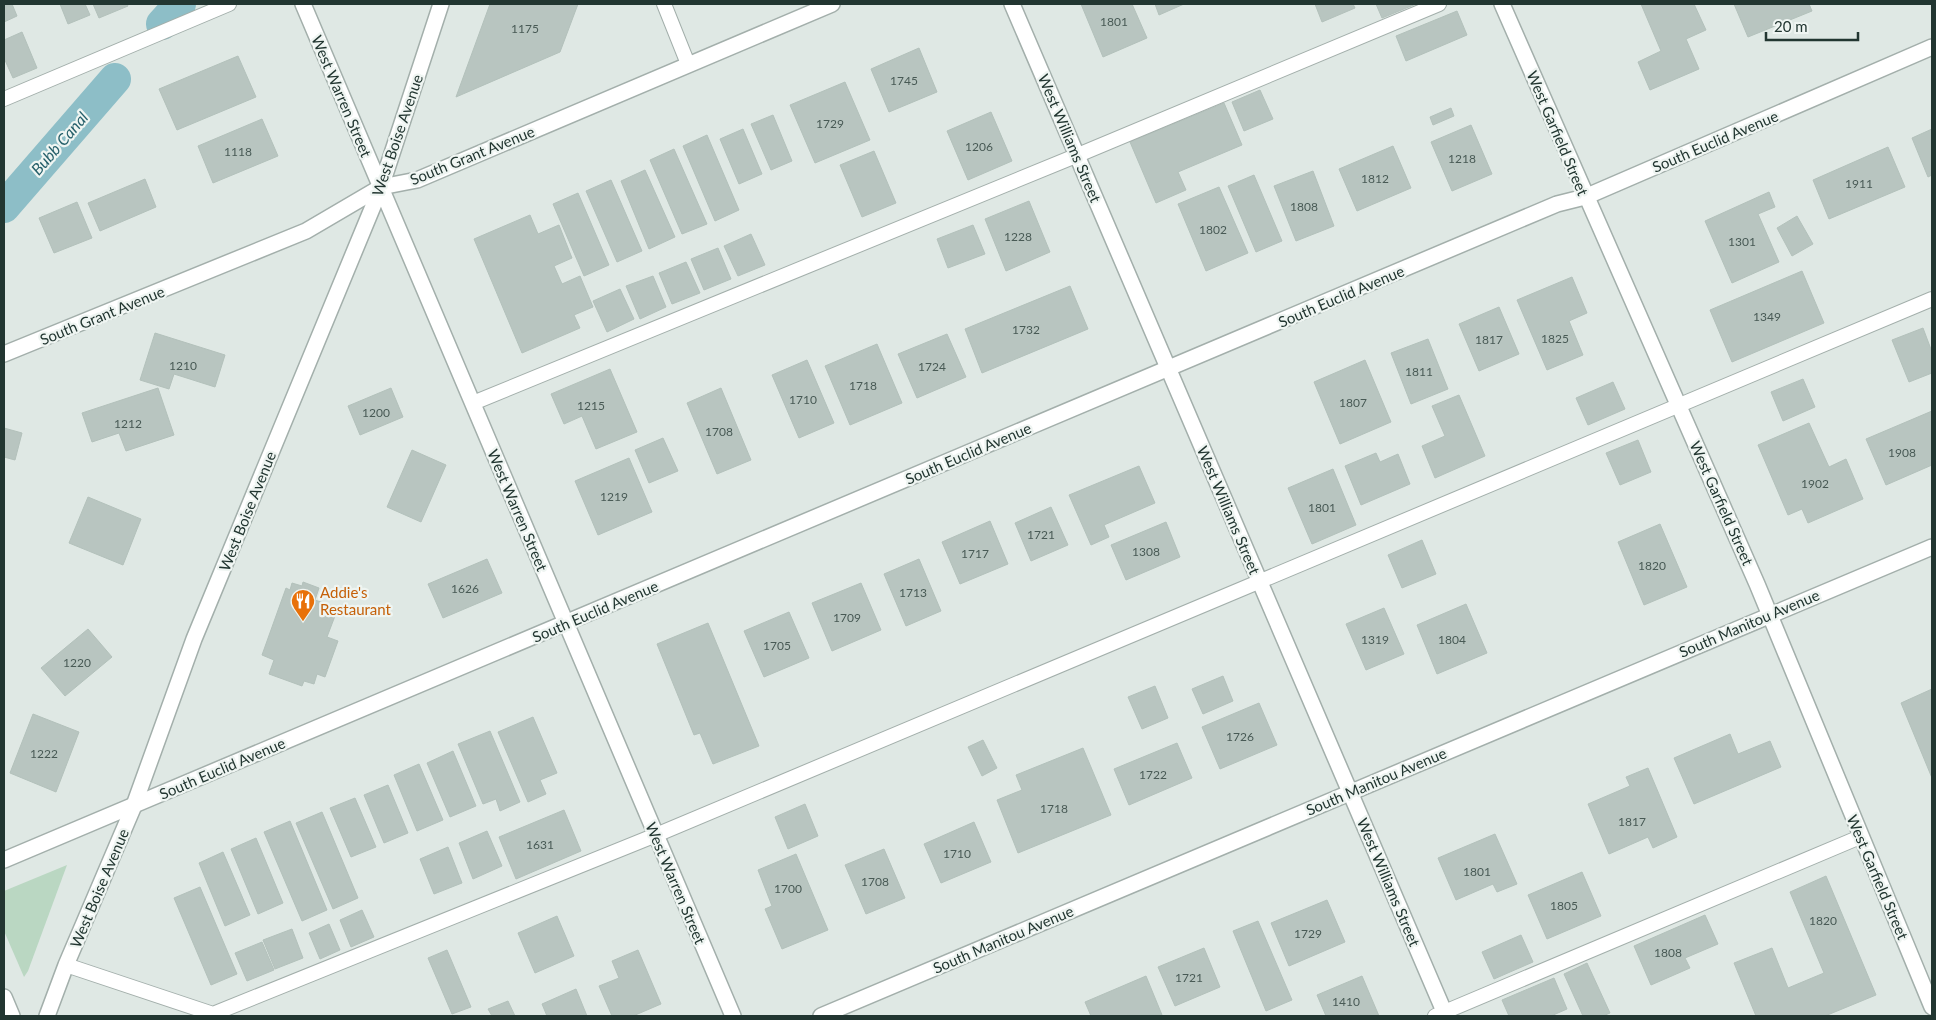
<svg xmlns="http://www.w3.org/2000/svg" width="1936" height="1020" font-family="Lato,sans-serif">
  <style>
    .green { fill: #bad7c2 }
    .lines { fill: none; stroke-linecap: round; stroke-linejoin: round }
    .canal { stroke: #8dbec7; stroke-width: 32 }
    .building { fill: #b8c5c0; stroke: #b3c1bb }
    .service-casing { stroke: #a3afab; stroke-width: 16 }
    .minor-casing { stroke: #a3afab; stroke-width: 18 }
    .tertiary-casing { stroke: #a3afab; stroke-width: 18 }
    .service { stroke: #fff; stroke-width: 14 }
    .minor { stroke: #fff; stroke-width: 15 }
    .tertiary { stroke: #fff; stroke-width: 15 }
    .labels { text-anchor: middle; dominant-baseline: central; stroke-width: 4.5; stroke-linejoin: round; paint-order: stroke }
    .number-label { font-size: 12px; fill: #485a55 }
    .street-label { font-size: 15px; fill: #223631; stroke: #eff5f2 }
    .food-label { font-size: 15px; fill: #c56008; stroke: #eff5f2; text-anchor: start }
    .water-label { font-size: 16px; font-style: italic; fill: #255f6a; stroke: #eff5f2 }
  </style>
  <rect width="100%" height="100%" fill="#dfe8e4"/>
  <path class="green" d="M67,865L28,971L24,977L4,931V891Z"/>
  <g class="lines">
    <g class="canal">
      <path d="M162,24L180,4"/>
      <path d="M4,207L115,79"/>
    </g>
  </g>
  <g class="building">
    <path d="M4,4H12L17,16L4,22Z"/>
    <path d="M60,4H85L90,15L68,24Z"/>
    <path d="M93,4H127L128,6L99,18Z"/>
    <path d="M490,4H578L560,52L456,97Z"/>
    <path d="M1081,4H1132L1147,38L1103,57Z"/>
    <path d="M1155,4H1184L1159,15Z"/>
    <path d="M1315,4H1353L1355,8L1322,22Z"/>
    <path d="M1376,4H1416L1382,18Z"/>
    <path d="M1641,4H1694L1706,30L1686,39L1699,69L1650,90L1638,62L1661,51Z"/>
    <path d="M1734,4H1809L1812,11L1748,37Z"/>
    <path d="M1457,11L1467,35L1406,61L1396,36Z"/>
    <path d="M22,32L37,68L13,78L4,58V40Z"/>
    <path d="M919,48L937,92L889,112L871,69Z"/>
    <path d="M238,56L256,97L177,130L159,89Z"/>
    <path d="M845,82L870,140L815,163L790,105Z"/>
    <path d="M1260,90L1273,119L1244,131L1232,102Z"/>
    <path d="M1224,103L1242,145L1178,172L1186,190L1156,203L1130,142Z"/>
    <path d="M1451,108L1454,116L1433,125L1430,117Z"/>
    <path d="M991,112L1012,161L968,180L947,131Z"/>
    <path d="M773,115L792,161L771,170L751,124Z"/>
    <path d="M262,119L278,156L213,183L198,146Z"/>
    <path d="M1471,125L1492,174L1452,191L1431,142Z"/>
    <path d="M743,129L762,174L739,184L720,139Z"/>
    <path d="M1932,129V175L1928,177L1912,138Z"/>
    <path d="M707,135L739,210L715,221L683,146Z"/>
    <path d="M1393,146L1411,188L1357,211L1339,169Z"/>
    <path d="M1888,147L1905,187L1829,219L1813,180Z"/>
    <path d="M674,149L707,224L682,234L650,160Z"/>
    <path d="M874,151L896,203L862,217L840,165Z"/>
    <path d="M645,170L675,237L649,249L621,181Z"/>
    <path d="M1313,171L1334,226L1296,241L1274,186Z"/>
    <path d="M1254,175L1282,241L1256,252L1228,186Z"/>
    <path d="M145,179L156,207L100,231L88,203Z"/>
    <path d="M611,180L642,251L617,262L586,191Z"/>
    <path d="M1219,187L1248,253L1206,271L1178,204Z"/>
    <path d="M1769,192L1775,207L1758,214L1779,262L1732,283L1705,221Z"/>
    <path d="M578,193L609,265L584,276L553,204Z"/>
    <path d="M1029,201L1050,252L1006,271L985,219Z"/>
    <path d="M77,202L92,238L54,253L39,218Z"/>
    <path d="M530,215L538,234L559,225L572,258L554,266L562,284L580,276L593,307L574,315L580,328L522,353L474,239Z"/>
    <path d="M1797,216L1813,244L1792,256L1777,228Z"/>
    <path d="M973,225L985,254L948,268L937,239Z"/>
    <path d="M751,234L765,265L738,276L724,246Z"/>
    <path d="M718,248L731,279L704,290L691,259Z"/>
    <path d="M686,262L700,293L672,304L659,273Z"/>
    <path d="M1802,271L1824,323L1732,362L1710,310Z"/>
    <path d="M653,276L666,307L640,319L626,286Z"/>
    <path d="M1572,277L1587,313L1569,321L1583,355L1547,370L1517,300Z"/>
    <path d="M1070,286L1088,329L982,373L965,329Z"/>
    <path d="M620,289L634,319L607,332L593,301Z"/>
    <path d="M1499,307L1519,354L1479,371L1459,324Z"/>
    <path d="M1923,328L1932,352V373L1909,382L1892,340Z"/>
    <path d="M155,333L225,355L215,387L174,374L169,389L140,380Z"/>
    <path d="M947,334L966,377L917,398L898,354Z"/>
    <path d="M1428,339L1448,389L1411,404L1391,353Z"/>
    <path d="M877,344L902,403L850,425L825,366Z"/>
    <path d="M807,360L834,423L799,438L772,375Z"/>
    <path d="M1365,360L1391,422L1340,444L1314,382Z"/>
    <path d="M610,369L637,432L596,449L582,416L564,424L551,394Z"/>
    <path d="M1803,379L1815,407L1783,421L1771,392Z"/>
    <path d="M1613,382L1625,409L1588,425L1576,398Z"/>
    <path d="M158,388L174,435L126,451L119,433L92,442L82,413Z"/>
    <path d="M391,388L403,417L360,435L348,406Z"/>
    <path d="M721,388L751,460L717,474L687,403Z"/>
    <path d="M1459,395L1485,456L1435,478L1422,446L1445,436L1432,406Z"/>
    <path d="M1932,411V465L1886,485L1866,439Z"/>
    <path d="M1809,423L1829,467L1846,459L1863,499L1808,523L1802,509L1788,515L1758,445Z"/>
    <path d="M4,428L22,433L15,460L4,457Z"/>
    <path d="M663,438L678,471L649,483L635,450Z"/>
    <path d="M1638,440L1651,472L1620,485L1606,453Z"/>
    <path d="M412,450L446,465L421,522L387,507Z"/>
    <path d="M1376,453L1380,462L1398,454L1410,484L1361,505L1345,466Z"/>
    <path d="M629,458L652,512L598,535L575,481Z"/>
    <path d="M1139,466L1155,503L1104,525L1109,537L1091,545L1069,495Z"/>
    <path d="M1333,469L1356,525L1312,544L1288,488Z"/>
    <path d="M88,497L141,519L123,565L69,543Z"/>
    <path d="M1051,507L1068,545L1031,561L1015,523Z"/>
    <path d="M990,521L1008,564L960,584L942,542Z"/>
    <path d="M1166,522L1180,557L1126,580L1111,545Z"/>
    <path d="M1660,524L1687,587L1644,605L1618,542Z"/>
    <path d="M1422,540L1436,574L1402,588L1388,555Z"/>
    <path d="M487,559L502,593L443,618L428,584Z"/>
    <path d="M919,559L941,611L906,626L884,574Z"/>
    <path d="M303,582L319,588L315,600L338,608L327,637L338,641L325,677L317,674L314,684L304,681L302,686L269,674L274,660L262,655L286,588L290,590L292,583L302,586Z"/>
    <path d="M861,583L881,630L832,651L812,603Z"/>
    <path d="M1466,604L1487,653L1437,674L1417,625Z"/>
    <path d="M1384,608L1404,654L1366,670L1346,624Z"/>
    <path d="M789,612L809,658L764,677L744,631Z"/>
    <path d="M708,623L759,746L713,764L700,733L694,735L657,644Z"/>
    <path d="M88,629L112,657L65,696L41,668Z"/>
    <path d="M1223,676L1233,701L1203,714L1192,689Z"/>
    <path d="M1155,686L1168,718L1142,729L1128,697Z"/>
    <path d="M1932,689V778L1901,703Z"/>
    <path d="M1259,703L1277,745L1220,769L1202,727Z"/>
    <path d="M33,714L79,732L56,792L10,773Z"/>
    <path d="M533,717L557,773L540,780L546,794L528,802L498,732Z"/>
    <path d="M490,731L520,802L500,811L496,799L483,804L458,744Z"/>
    <path d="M1730,734L1738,754L1770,741L1781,767L1694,804L1674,758Z"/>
    <path d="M983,740L997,768L982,776L968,747Z"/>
    <path d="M1177,743L1192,778L1129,805L1114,769Z"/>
    <path d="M1083,748L1111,815L1018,853L997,800L1022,790L1016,775Z"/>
    <path d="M453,751L476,806L450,817L427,763Z"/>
    <path d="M419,764L443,820L417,831L394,775Z"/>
    <path d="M1648,768L1677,837L1653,848L1648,837L1609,854L1588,804L1630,786L1626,777Z"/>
    <path d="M388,785L408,833L384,843L364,795Z"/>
    <path d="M355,798L376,847L351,857L330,808Z"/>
    <path d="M805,804L818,836L788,849L775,817Z"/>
    <path d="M564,810L581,851L516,879L499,837Z"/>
    <path d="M322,812L358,898L333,909L296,823Z"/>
    <path d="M290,821L327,910L302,921L264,832Z"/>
    <path d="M974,822L991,862L941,883L924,844Z"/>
    <path d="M487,831L502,866L473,879L459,843Z"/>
    <path d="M1495,834L1517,884L1497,892L1493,884L1456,900L1438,858Z"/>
    <path d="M256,838L283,903L258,914L231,849Z"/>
    <path d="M448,847L462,883L434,894L420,859Z"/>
    <path d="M884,849L905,898L866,914L845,865Z"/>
    <path d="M223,852L250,915L225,926L199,863Z"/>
    <path d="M796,854L828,930L782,949L765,909L772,906L758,870Z"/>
    <path d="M1582,872L1601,916L1547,939L1528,895Z"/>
    <path d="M1826,876L1876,995L1825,1016H1756L1734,963L1772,948L1788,988L1824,973L1790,892Z"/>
    <path d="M200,887L237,974L211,985L174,898Z"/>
    <path d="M1327,900L1345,942L1289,966L1271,923Z"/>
    <path d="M362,910L374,937L351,947L340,920Z"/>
    <path d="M1705,915L1718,944L1685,958L1690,968L1651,985L1634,946Z"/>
    <path d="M557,916L574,956L535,973L518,933Z"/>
    <path d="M1258,921L1292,1000L1266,1011L1233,931Z"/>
    <path d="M329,924L340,950L320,959L309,933Z"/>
    <path d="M292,929L303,958L275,969L263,940Z"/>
    <path d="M1521,935L1533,962L1494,979L1482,952Z"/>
    <path d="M262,942L274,970L247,981L235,953Z"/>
    <path d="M1204,948L1220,987L1175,1006L1158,967Z"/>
    <path d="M447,950L471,1007L452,1014L428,958Z"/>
    <path d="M638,950L661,1004L633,1016H612L599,986L619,978L612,961Z"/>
    <path d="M1587,963L1610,1013L1603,1016H1583L1564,974Z"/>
    <path d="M1146,976L1162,1015L1091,1016L1085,1002Z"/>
    <path d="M1362,976L1379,1016H1326L1317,995Z"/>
    <path d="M1554,978L1567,1009L1551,1016H1509L1502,1000Z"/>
    <path d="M576,989L587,1016H547L542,1004Z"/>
    <path d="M508,1001L515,1016H492L488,1009Z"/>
  </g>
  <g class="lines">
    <g class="service-casing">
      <g id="service">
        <path d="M664,4L688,64"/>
        <path d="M4,99L229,4"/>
        <path d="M473,403L1078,155L1439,4"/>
        <path d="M66,965L213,1014L656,835L1932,299"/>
        <path d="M1435,1016L1860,837"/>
      </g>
    </g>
    <g class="minor-casing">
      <g id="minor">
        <path d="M303,4L733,1016"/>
        <path d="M1012,4L1446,1016"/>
        <path d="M1502,4L1757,584L1932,1007"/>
        <path d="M4,354L306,231L381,187L417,180L832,4"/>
        <path d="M4,860L1557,204L1585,197L1932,47"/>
        <path d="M4,997L12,1016"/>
        <path d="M821,1016L1932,547"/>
      </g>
    </g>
    <g class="tertiary-casing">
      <path id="tertiary" d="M47,1016L66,965L133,808L194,639L381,187L441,4"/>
    </g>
    <use href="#service" class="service"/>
    <use href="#minor" class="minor"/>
    <use href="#tertiary" class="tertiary"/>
  </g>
  <defs>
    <g id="restaurant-pin" transform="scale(1.25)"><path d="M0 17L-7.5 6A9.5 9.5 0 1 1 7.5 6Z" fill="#e8710a" stroke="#eff5f2"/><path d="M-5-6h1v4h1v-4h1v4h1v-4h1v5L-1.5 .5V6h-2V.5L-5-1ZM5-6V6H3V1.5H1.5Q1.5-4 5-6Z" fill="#fff"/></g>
  </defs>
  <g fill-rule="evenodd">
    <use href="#restaurant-pin" x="303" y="601"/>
  </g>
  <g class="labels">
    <g class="number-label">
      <text x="1114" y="21">1801</text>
      <text x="525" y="28">1175</text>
      <text x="904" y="80">1745</text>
      <text x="830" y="123">1729</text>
      <text x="979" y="146">1206</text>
      <text x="238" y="151">1118</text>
      <text x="1462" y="158">1218</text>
      <text x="1375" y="178">1812</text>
      <text x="1859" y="183">1911</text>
      <text x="1304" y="206">1808</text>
      <text x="1213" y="229">1802</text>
      <text x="1018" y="236">1228</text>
      <text x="1742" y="241">1301</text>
      <text x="1767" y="316">1349</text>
      <text x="1026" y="329">1732</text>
      <text x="1555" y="338">1825</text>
      <text x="1489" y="339">1817</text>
      <text x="183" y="365">1210</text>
      <text x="932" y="366">1724</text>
      <text x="1419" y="371">1811</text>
      <text x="863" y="385">1718</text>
      <text x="803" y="399">1710</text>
      <text x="1353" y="402">1807</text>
      <text x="591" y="405">1215</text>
      <text x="376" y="412">1200</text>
      <text x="128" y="423">1212</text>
      <text x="719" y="431">1708</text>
      <text x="1902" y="452">1908</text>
      <text x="1815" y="483">1902</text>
      <text x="614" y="496">1219</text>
      <text x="1322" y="507">1801</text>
      <text x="1041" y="534">1721</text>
      <text x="1146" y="551">1308</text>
      <text x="975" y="553">1717</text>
      <text x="1652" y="565">1820</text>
      <text x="465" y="588">1626</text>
      <text x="913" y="592">1713</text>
      <text x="847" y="617">1709</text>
      <text x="1375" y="639">1319</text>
      <text x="1452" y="639">1804</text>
      <text x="777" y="645">1705</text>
      <text x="77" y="662">1220</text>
      <text x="1240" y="736">1726</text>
      <text x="44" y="753">1222</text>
      <text x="1153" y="774">1722</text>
      <text x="1054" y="808">1718</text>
      <text x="1632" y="821">1817</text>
      <text x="540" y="844">1631</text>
      <text x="957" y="853">1710</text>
      <text x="1477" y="871">1801</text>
      <text x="875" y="881">1708</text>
      <text x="788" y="888">1700</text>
      <text x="1564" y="905">1805</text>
      <text x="1823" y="920">1820</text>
      <text x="1308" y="933">1729</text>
      <text x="1668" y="952">1808</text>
      <text x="1189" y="977">1721</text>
      <text x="1346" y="1001">1410</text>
    </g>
    <g class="street-label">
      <text transform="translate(342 96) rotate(67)">West Warren Street</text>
      <text transform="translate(1558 133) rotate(67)">West Garfield Street</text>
      <text transform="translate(397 135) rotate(-71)">West Boise Avenue</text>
      <text transform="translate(1070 138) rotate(67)">West Williams Street</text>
      <text transform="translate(1715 141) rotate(-23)">South Euclid Avenue</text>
      <text transform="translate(472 155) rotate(-22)">South Grant Avenue</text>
      <text transform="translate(1341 296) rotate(-23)">South Euclid Avenue</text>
      <text transform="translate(102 315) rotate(-22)">South Grant Avenue</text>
      <text transform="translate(968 453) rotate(-23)">South Euclid Avenue</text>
      <text transform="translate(1722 503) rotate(66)">West Garfield Street</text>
      <text transform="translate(518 510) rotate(67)">West Warren Street</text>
      <text transform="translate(1229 510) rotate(67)">West Williams Street</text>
      <text transform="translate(247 511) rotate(-68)">West Boise Avenue</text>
      <text transform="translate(595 611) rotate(-23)">South Euclid Avenue</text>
      <text transform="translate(1749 623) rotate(-23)">South Manitou Avenue</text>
      <text transform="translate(222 768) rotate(-23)">South Euclid Avenue</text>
      <text transform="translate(1376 781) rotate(-23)">South Manitou Avenue</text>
      <text transform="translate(1878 877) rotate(67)">West Garfield Street</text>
      <text transform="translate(1389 882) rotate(67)">West Williams Street</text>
      <text transform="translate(676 883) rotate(67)">West Warren Street</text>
      <text transform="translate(99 888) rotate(-67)">West Boise Avenue</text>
      <text transform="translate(1003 939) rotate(-23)">South Manitou Avenue</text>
    </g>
    <g class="food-label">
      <text x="320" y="592">Addie's<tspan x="320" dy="17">Restaurant</tspan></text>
    </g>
    <g class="water-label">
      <text transform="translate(59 143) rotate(-49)">Bubb Canal</text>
    </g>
  </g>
  <rect width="1936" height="1020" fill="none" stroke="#223631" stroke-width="10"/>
  <path d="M1766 32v8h92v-8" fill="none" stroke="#223631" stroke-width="2.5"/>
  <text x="1774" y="32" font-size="15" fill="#223631" stroke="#eff5f2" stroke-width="4" paint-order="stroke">20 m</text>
</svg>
